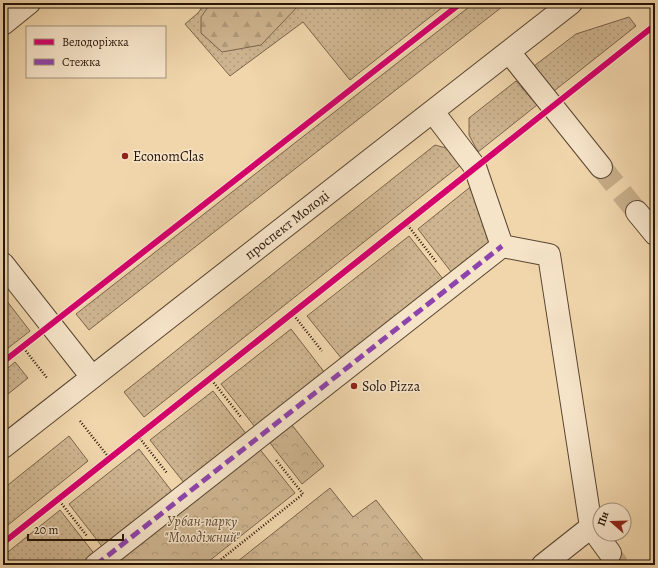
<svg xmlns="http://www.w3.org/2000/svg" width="658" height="568" font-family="Alegreya,serif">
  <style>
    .grass { fill: url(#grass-dots); stroke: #7a644c }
    .forest { fill: url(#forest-firs); stroke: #7a644c }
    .park { fill: url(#park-crowns); stroke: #7a644c }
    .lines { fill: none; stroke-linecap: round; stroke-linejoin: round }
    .minor-tunnel { stroke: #c8af8b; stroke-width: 22; stroke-dasharray: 22 11; stroke-linecap: butt }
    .minor-casing { stroke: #584430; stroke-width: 24 }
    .path { stroke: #251407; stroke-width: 2.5; stroke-dasharray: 1 2; stroke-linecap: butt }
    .minor { stroke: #f6e4c9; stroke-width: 22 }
    .quiet { stroke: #8e44ad; stroke-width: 5; stroke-dasharray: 10 5; stroke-linecap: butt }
    .cycleway-casing { stroke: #f6e4c9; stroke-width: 8 }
    .cycleway { stroke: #d6006c; stroke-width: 6 }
    .poi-dot { fill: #8f2418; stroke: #f6e4c9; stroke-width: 1.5 }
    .labels { text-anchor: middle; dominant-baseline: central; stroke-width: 3; stroke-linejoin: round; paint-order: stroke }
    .poi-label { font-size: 14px; fill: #251407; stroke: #f6e4c9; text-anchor: start }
    .street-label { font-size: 14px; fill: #251407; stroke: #f6e4c9 }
    .park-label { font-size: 14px; font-style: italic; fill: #604c37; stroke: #f6e4c9 }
  </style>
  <defs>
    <pattern id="grass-dots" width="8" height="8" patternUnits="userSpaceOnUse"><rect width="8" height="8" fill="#ceb590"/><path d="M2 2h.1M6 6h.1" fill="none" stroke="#b19b7b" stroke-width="1.8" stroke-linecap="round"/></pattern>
    <pattern id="forest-firs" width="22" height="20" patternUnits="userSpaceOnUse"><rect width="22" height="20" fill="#ceb590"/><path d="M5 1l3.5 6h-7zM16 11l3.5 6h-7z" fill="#b19b7b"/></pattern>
    <pattern id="park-crowns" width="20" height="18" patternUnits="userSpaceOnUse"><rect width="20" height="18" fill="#ceb590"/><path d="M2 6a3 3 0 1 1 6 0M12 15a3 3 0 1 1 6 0" fill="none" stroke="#b19b7b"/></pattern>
  </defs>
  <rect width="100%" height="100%" fill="#f1d6ac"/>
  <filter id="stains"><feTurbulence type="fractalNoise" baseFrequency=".005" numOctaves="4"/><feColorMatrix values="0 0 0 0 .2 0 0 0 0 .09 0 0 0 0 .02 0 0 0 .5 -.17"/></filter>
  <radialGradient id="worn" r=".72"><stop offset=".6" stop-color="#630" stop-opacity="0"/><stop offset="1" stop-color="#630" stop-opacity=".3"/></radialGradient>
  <g class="grass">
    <path d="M205,3H448L350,80L303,22L230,76L185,24L198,13Z"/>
    <path d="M474,3H507L89,330L76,314Z"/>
    <path d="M629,17L636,26L554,91L534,66L576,34Z"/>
    <path d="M516,81L537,105L478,152L469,135V118Z"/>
    <path d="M435,145L453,150L462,164L144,417L124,392Z"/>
    <path d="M474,184L492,241L452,273L418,229Z"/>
    <path d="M409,236L443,279L342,359L307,316Z"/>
    <path d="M3,296L30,331L3,352Z"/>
    <path d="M291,329L325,373L255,427L221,384Z"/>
    <path d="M15,362L28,378L3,398V372Z"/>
    <path d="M213,391L247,435L185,484L150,440Z"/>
    <path d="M69,436L88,461L3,529V489Z"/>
    <path d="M139,449L174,494L104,549L69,504Z"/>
    <path d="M60,510L96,556L84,565H3V556Z"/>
  </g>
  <path class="forest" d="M211,3H301L261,45L222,52L201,33V17Z"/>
  <g class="park">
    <path d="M292,425L324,466L302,484L270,443Z"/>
    <path d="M258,447L295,493L204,565H109Z"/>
    <path d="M330,488L353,517L376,500L427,565H233Z"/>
  </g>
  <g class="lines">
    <g class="minor-tunnel">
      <path d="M601,167L637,212"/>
      <path d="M610,553L618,565"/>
    </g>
    <g class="minor-casing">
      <g id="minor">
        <path d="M3,24L29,3"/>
        <path d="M509,52L601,167"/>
        <path d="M433,112L475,167L502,246L549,255L591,527L543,565"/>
        <path d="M637,212L655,234"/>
        <path d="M3,264L92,377"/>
        <path d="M3,447L571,3"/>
        <path d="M591,527L610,553"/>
        <path d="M96,565L502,246"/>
      </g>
    </g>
    <g class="path">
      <path d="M406,223L437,263"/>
      <path d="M292,313L322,351"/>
      <path d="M22,346L47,378"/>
      <path d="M210,378L241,417"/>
      <path d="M80,421L110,459"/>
      <path d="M138,436L167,473"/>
      <path d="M58,499L87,536"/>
      <path d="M214,565L303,494L276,460"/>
    </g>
    <use href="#minor" class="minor"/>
    <path class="quiet" d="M96,565L502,246"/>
    <g class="cycleway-casing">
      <g id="cycleway">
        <path d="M3,362L461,3"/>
        <path d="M3,543L655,25"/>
      </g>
    </g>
    <use href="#cycleway" class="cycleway"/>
  </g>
  <g class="poi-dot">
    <circle cx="125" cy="156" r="4"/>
    <circle cx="354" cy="386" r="4"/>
  </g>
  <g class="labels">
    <g class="poi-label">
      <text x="133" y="156">EconomClas</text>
      <text x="362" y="386">Solo Pizza</text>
    </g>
    <g class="street-label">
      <text transform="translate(287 225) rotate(-38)">проспект Молоді</text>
    </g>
    <g class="park-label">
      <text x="202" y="521">Урбан-парку<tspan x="202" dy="16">"Молодіжний"</tspan></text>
    </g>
  </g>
  <rect width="658" height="568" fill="none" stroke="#f1d6ac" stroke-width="16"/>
  <rect x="4" y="4" width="650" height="560" fill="none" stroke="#251407" stroke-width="2"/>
  <rect x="8" y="8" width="642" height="552" fill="none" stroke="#251407"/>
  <rect x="26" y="26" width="140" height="52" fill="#f6e4c9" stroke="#a2917b"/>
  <rect x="34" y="39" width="20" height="6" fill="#d6006c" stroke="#a2917b"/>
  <text x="62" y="46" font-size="12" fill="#251407">Велодоріжка</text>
  <rect x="34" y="59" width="20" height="6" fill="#8e44ad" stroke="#a2917b"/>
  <text x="62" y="66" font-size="12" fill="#251407">Стежка</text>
  <g transform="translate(612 522) rotate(290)"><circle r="19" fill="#f6e4c9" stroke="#a2917b"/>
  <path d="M0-3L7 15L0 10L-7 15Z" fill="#8f2418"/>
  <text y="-6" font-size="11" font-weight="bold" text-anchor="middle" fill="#251407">Пн</text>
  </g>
  <path d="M28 534v6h95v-6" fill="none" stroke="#251407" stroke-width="2"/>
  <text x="34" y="534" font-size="12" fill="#251407" stroke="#f6e4c9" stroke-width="3" paint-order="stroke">20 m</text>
  <rect width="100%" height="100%" filter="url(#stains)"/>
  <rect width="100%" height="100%" fill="url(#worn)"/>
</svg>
